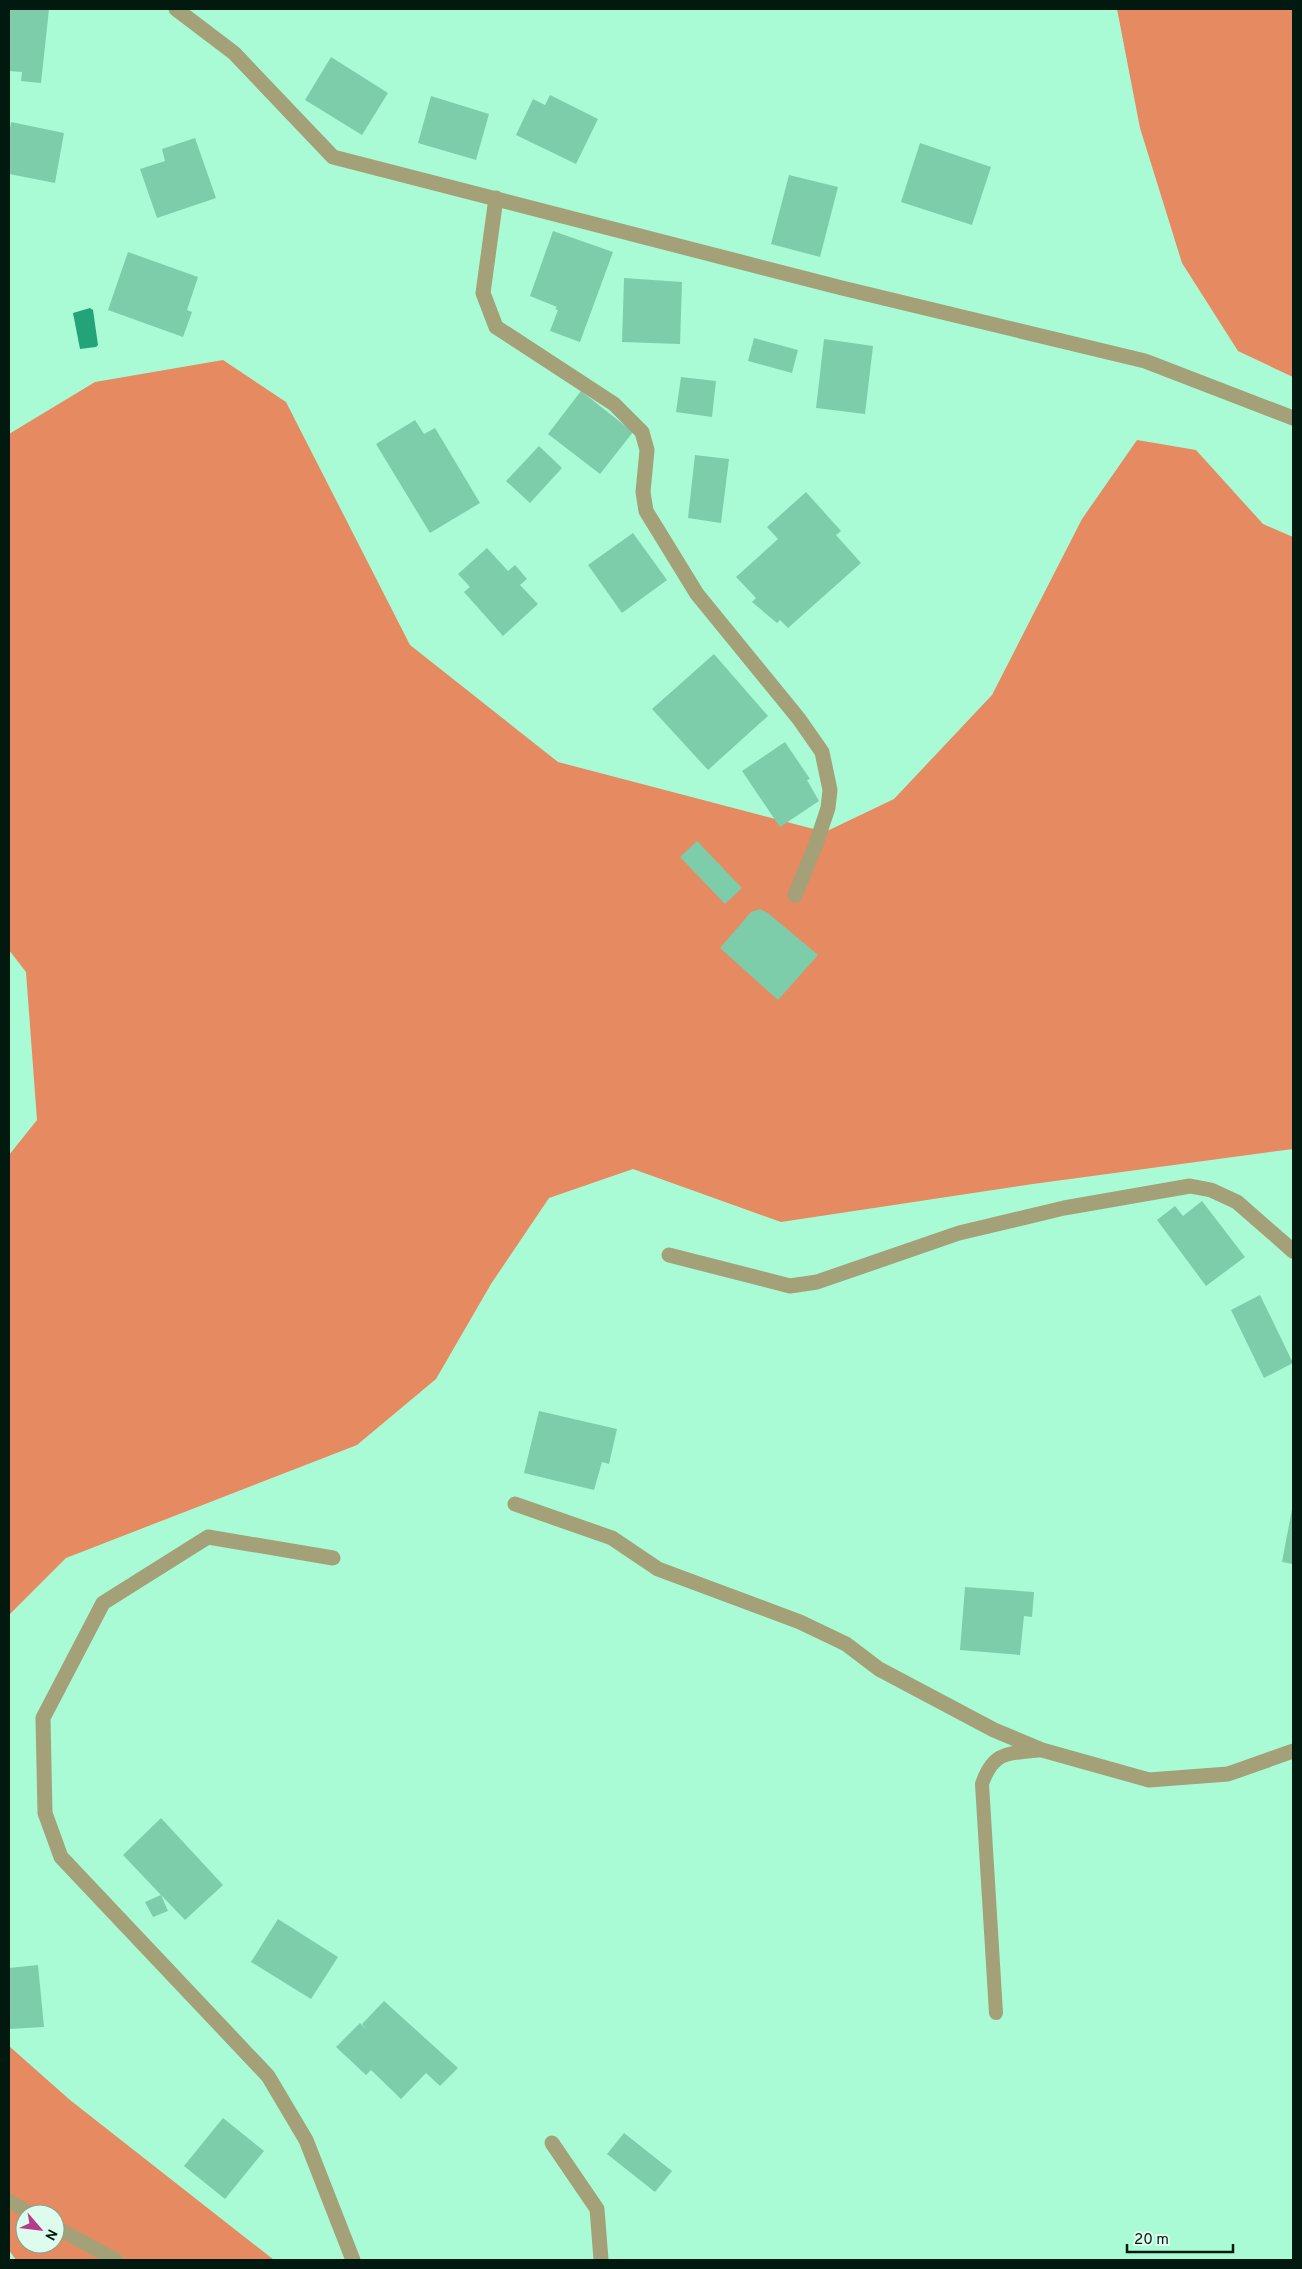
<svg xmlns="http://www.w3.org/2000/svg" width="1302" height="2269" font-family="Overpass,sans-serif">
  <style>
    .forest { fill: #e58a61; fill-rule: evenodd }
    .water { fill: #23a378 }
    .building { fill: #7dcdab }
    .lines { fill: none; stroke-linecap: round; stroke-linejoin: round }
    .lane { stroke: #a4a179; stroke-width: 14 }
    .street { stroke: #a4a179; stroke-width: 15 }
  </style>
  <rect width="100%" height="100%" fill="#a9fbd6"/>
  <g class="forest">
    <path d="M1117,9H1293V377L1238,351L1182,263L1140,128Z"/>
    <path d="M223,360L286,402L410,645L558,762L825,832L894,799L992,695L1082,519L1137,440L1196,450L1263,524L1293,537V1149L1033,1184L781,1222L633,1169L549,1198L491,1284L436,1379L357,1445L66,1558L9,1615V1155L37,1120L26,972L9,950V434L95,382Z"/>
    <path d="M9,2046L70,2100L274,2260H16L9,2250ZM25,2214H55V2244H25Z"/>
  </g>
  <path class="water" d="M90,308L93,310L98,345L96,347L80,349L73,313Z"/>
  <g class="building">
    <path d="M9,9H49L41,83L21,81L22,72L9,71Z"/>
    <path d="M331,57L388,93L362,135L305,100Z"/>
    <path d="M550,95L598,119L576,164L516,135L533,99L545,105Z"/>
    <path d="M431,96L489,114L476,160L418,143Z"/>
    <path d="M11,122L64,133L55,183L9,174V134Z"/>
    <path d="M195,138L216,198L157,218L140,169L165,161L162,149Z"/>
    <path d="M920,143L991,167L972,225L901,202Z"/>
    <path d="M789,175L838,187L820,257L771,244Z"/>
    <path d="M553,231L613,252L580,342L550,331L558,310L555,309L557,307L530,296Z"/>
    <path d="M128,252L198,277L187,310L192,312L183,337L108,310Z"/>
    <path d="M624,278L682,282L680,344L622,342Z"/>
    <path d="M754,338L798,350L792,373L748,361Z"/>
    <path d="M824,339L873,346L865,414L816,408Z"/>
    <path d="M681,377L716,381L712,417L676,412Z"/>
    <path d="M581,391L633,432L600,474L548,434Z"/>
    <path d="M415,420L424,434L435,428L480,503L430,533L376,444Z"/>
    <path d="M539,446L562,468L530,503L506,481Z"/>
    <path d="M695,455L729,459L721,523L688,518Z"/>
    <path d="M806,492L841,531L836,535L861,563L788,628L780,620L777,623L752,602L756,598L736,577L778,539L767,527Z"/>
    <path d="M633,533L667,580L622,613L588,565Z"/>
    <path d="M487,548L508,571L515,565L527,579L520,585L538,604L503,636L464,592L470,587L458,574Z"/>
    <path d="M714,654L768,716L708,770L652,709Z"/>
    <path d="M785,742L810,779L807,780L819,801L780,827L742,771Z"/>
    <path d="M697,841L742,888L725,904L680,857Z"/>
    <path d="M760,909L768,913L818,955L778,1000L720,948L751,912Z"/>
    <path d="M1202,1201L1245,1257L1206,1286L1157,1220L1175,1206L1183,1216Z"/>
    <path d="M1260,1295L1293,1363L1264,1378L1231,1310Z"/>
    <path d="M539,1411L617,1429L609,1464L602,1462L594,1490L524,1473Z"/>
    <path d="M1292,1509H1293V1564L1282,1562Z"/>
    <path d="M965,1587L1034,1592L1032,1617L1024,1616L1020,1655L960,1650Z"/>
    <path d="M161,1818L223,1885L185,1920L161,1895L168,1911L153,1917L145,1902L161,1895L123,1855Z"/>
    <path d="M278,1919L338,1957L311,1999L251,1962Z"/>
    <path d="M38,1965L44,2027L9,2029V1968Z"/>
    <path d="M384,2001L458,2068L440,2086L426,2073L401,2099L371,2070L366,2075L336,2047L360,2023L367,2030L362,2024Z"/>
    <path d="M223,2118L264,2151L225,2199L184,2166Z"/>
    <path d="M624,2133L672,2171L655,2192L607,2154Z"/>
  </g>
  <g class="lines">
    <g class="lane">
      <path d="M996,2013L982,1784C994,1749 1010,1754 1042,1750"/>
      <path d="M9,2201L32,2214"/>
      <path d="M55,2227L116,2260"/>
    </g>
    <g class="street">
      <path d="M176,9L234,53L333,157L842,288L1145,361L1293,418"/>
      <path d="M496,198L483,293L496,327L614,404L642,432L647,450L643,492L646,511L697,594L799,719L822,752L830,790L828,808L816,844L795,895"/>
      <path d="M669,1255L790,1286L817,1282L959,1233L1064,1208L1190,1186L1211,1190L1237,1202L1293,1251"/>
      <path d="M515,1504L612,1538L658,1569L800,1622L846,1644L879,1669L994,1730L1042,1750L1149,1780L1228,1774L1293,1751"/>
      <path d="M333,1558L208,1537L103,1603L43,1718L45,1813L61,1857L268,2076L306,2140L353,2260"/>
      <path d="M552,2143L597,2209L601,2260"/>
    </g>
  </g>
  <rect width="1302" height="2269" fill="none" stroke="#01190f" stroke-width="20"/>
  <g transform="translate(40 2229) rotate(118)"><circle r="24" fill="#ddfced" stroke="#85a194"/>
  <path d="M0-4L9 19L0 12L-9 19Z" fill="#b73b8b"/>
  <text y="-8" font-size="14" font-weight="bold" text-anchor="middle" fill="#01190f">N</text>
  </g>
  <path d="M1127 2244v8h106v-8" fill="none" stroke="#01190f" stroke-width="2.5"/>
  <text x="1134" y="2244" font-size="15" fill="#01190f" stroke="#ddfced" stroke-width="4" paint-order="stroke">20 m</text>
</svg>
